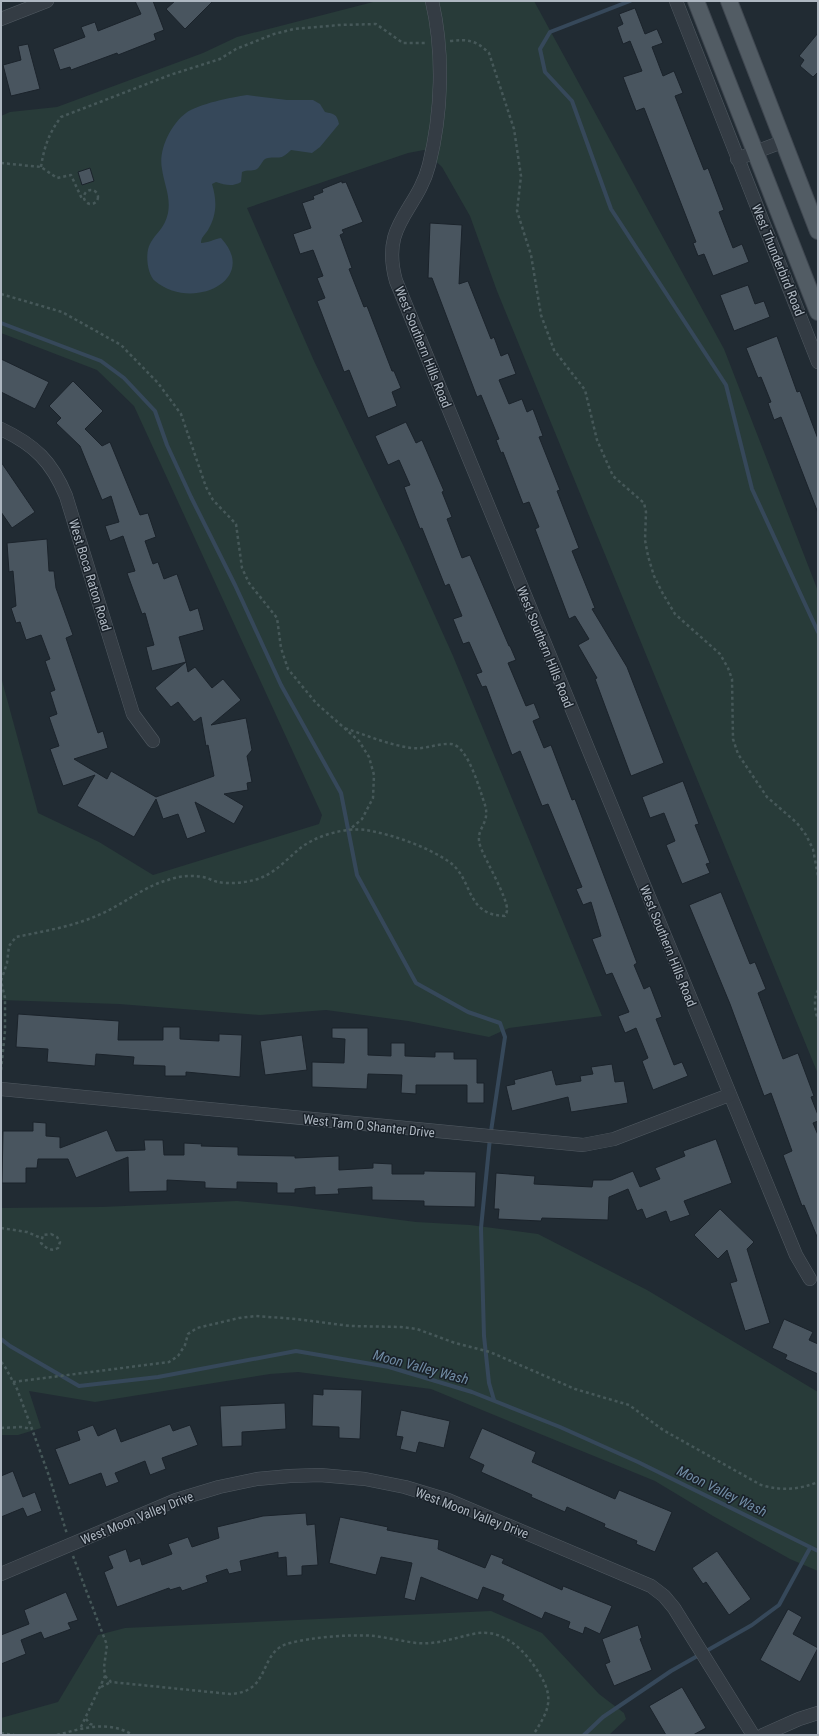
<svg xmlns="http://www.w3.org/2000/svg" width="819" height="1736" font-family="'Roboto Condensed',sans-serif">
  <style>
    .green { fill: #283b39 }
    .water { fill: #36485a }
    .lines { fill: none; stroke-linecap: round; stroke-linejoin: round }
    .stream { stroke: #36485a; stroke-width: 4 }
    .building { fill: #49555f; stroke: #1b232b }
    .minor-casing { stroke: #515a62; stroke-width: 14 }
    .major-casing { stroke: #404851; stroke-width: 18 }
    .path { stroke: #465859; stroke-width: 2.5; stroke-dasharray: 3 3; stroke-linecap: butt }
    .minor { stroke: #343c44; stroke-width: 13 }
    .major { stroke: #525c64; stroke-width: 16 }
    .labels { text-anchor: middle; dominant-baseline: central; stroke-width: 3; stroke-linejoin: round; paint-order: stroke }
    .street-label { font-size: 13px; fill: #aeb7c1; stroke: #192129 }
    .water-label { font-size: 14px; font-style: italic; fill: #708ba3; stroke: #192129 }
  </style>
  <rect width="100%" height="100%" fill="#212b33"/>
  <g class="green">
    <path d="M377,1H534L724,349L818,591V1074L497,291L470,216L442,167L424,150L408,153L247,208L314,361L404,547L453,656L602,1016L509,1028L489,1037L408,1021L326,1010L260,1015L119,1004L1,1000V677L38,813L99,842L153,875L319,824L322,815L134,406L97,370L1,333V116L10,112L57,107L203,53L237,37Z"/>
    <path d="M237,1201L292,1206L416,1222L470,1225L538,1234L647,1290L818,1392V1571L790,1559L713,1516L655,1481L431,1389L298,1372L270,1374L95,1402L29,1391L41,1428L18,1435H1V1208L102,1207Z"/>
    <path d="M491,1611L542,1633L599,1694L624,1713L626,1719L609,1735H1V1718L58,1702L98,1635L125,1628Z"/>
  </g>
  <path class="water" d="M247,95L287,100H313L320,104L325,112C334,114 337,114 339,124L320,147L312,153L291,150C280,161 280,156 268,158C262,159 262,165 257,169C252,172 247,169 242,172L241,182C232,187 226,185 216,182L212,184C217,201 217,214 208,230C205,235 201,237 201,243C208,243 214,239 221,238C260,280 192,312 155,281C147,274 145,253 150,244C157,231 164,230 168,213C171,197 164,184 162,169C158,150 171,124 186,113C198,104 232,97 247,95Z"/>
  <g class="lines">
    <g class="stream">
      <path d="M630,1L550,32L540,49L545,72L572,101L611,209L726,385L752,489L818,632"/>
      <path d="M1,323L101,361L124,378L155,411L167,445L191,497L235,585L281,685L341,793L357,875L416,983L468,1012L500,1023L505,1037L490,1138L481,1228L484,1336L489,1383L494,1400"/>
      <path d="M1,1339L10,1346L79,1386L158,1377L296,1351L389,1367L472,1392L560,1427L638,1462L818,1551"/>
      <path d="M584,1735L603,1717L671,1671L752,1625L779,1605L810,1548"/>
    </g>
  </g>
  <g class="building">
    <path d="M135,1H153L164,30L154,34L156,40L118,55L117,53L71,70L70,67L60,70L53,49L85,37L81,27L95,22L98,31L141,14Z"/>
    <path d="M175,1H213L185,29L166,9Z"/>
    <path d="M635,8L645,34L657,29L663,43L652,47L663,76L674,71L683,93L675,96L704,170L708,168L724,210L719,212L733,248L742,244L749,262L713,276L704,254L698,256L693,243L696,242L644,108L636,111L623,77L642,71L630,41L623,44L617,27L623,24L619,14Z"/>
    <path d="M818,33V72L813,77L800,66L804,60L799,56Z"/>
    <path d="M28,44L40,89L11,96L3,65L21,60L18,46Z"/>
    <path d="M90,168L94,181L82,185L78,172Z"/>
    <path d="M342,181V183L346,182L363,222L342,230L344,233L340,235L352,268L349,269L364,307L367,306L392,371H394L401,388L392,392L397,406L368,418L349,370L344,372L317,301L325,298L317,278L323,276L313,250L300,254L293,234L311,228L302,203L314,199L313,196L323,192L322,189Z"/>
    <path d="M430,223L462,225L459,284L468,281L491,339L494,337L501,356L508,353L516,374L499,380L509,404L522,399L527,412L533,409L543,436L539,437L560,490L557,491L579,548L572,551L595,608L592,609L627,667L664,763L631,776L595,679L597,678L578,645L589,639L575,616L569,619L535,529L539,527L529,502L523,504L503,452L501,453L496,440L499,439L481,395L477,397L432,278H428Z"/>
    <path d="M748,285L755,304L764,301L770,317L734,331L720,295Z"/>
    <path d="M777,336L797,392L800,391L818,439V513L781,417L774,420L768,403L771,402L761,377L758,378L746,348Z"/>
    <path d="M1,359L49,382L35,409L1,392Z"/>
    <path d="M73,381L103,411L85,429L102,446L110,442L140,515L148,513L156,537L145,541L153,564L158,562L164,579L177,574L190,611L198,608L204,630L179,637L186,662L152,671L146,647L154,645L145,613L142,614L127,573L135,571L123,536L110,541L105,526L119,522L111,496L102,500L80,446L56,423L61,418L49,406Z"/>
    <path d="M406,422L416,443L422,440L444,491L442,492L452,517L447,519L462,558L470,555L509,646H510L516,660L508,663L526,706L534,703L540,718L533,721L544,748L551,745L572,800L575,799L637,963L634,965L644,989L650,986L662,1017L656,1019L674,1065L682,1062L688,1076L653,1090L642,1061L648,1058L636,1028L625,1033L618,1016L629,1012L612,973L606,975L592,939L601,936L591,902L583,905L576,889L582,887L548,804L542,806L520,751L512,755L486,686L482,687L476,674L482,672L469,642L463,644L453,619L462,616L449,584L445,586L422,528L420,529L404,487L410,485L399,460L388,465L375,436Z"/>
    <path d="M1,462L35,512L12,528L1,512Z"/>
    <path d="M47,539L49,571H54L56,588L73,635L66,638L98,733L103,731L108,748L74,759L107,779L111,771L156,797L214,776L208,745L206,746L201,717L194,722L178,702L171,707L155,688L186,662L188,672L195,667L212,688L223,679L241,700L211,725L246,718L252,750L247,756L252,782L247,783L248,790L224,794L244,806L234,824L195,802L206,832L187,839L178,814L163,819L156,799L134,837L77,806L95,775L63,786L50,749L59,746L49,717L57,714L50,692L55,690L45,661L50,659L41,635L26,640L20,622L16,623L11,608L16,606L13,571L9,572L7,543Z"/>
    <path d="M683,781L699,824L695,825L710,863L706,864L710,873L682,884L666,845L675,841L664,813L650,818L642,797Z"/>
    <path d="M721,892L750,964L755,962L766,989L758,993L783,1059L798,1053L814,1096L811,1097L818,1115V1121L813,1123L818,1135V1239L804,1205L802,1206L783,1155L792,1151L771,1093L764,1096L730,1004L689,905Z"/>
    <path d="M18,1014L119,1021L118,1040H163V1027H180V1039L219,1041V1034L242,1035L240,1077L186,1072V1076H165V1066L133,1065L134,1057L96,1054L95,1066L47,1062L48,1049L16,1047Z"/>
    <path d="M332,1028H368V1055L391,1056V1043H405V1056L435,1057V1052H454V1059H477V1083H484V1103H467V1085H416V1094L401,1093L402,1075L368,1074L367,1089L312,1087V1062L344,1063L345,1039L332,1038Z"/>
    <path d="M302,1035L307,1070L265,1075L260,1041Z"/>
    <path d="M612,1064L615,1082L624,1081L628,1103L571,1112L568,1097L512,1111L506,1086L515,1084L514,1080L552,1070L556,1085L581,1081L580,1076L593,1074L591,1067Z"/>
    <path d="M33,1122L46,1123V1136L60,1137V1148L107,1130L116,1151L145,1150L144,1140H163L164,1155H184V1143L202,1144L201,1146L238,1147V1155L295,1156V1158L339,1156V1170L373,1168V1163L392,1164V1174H424V1171L476,1172L475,1207L424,1206V1201L372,1200V1187L338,1189L339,1194L315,1195V1187L295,1189V1193H277V1183L237,1182V1189L205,1188V1182L167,1180V1191L129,1192L128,1157L76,1178L68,1159H38L37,1168H26V1183H2L3,1131H33Z"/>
    <path d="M716,1139L732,1183L684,1201L690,1215L670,1222L666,1211L646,1219L642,1209L637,1211L628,1189L609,1197L608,1220L542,1218L541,1221L498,1219L499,1209H494L496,1173L535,1176L534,1184L592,1187L593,1180H611L633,1171L640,1187L660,1179L655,1168L685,1156L683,1151Z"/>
    <path d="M720,1209L754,1242L747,1249L770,1323L745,1331L730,1283L737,1281L727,1250L718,1259L694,1235Z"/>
    <path d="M784,1319L813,1332L809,1340L818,1344V1374L785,1359L787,1355L772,1348Z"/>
    <path d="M323,1389L362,1390L360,1439L339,1438V1427L312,1426L313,1394L323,1395Z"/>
    <path d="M285,1403L286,1429L242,1432V1446L222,1447L220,1406Z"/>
    <path d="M401,1410L450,1421L444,1448L419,1442L416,1453L400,1449L403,1437L396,1436Z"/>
    <path d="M170,1424L173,1431L190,1425L198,1445L162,1458L166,1469L150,1475L145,1461L115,1473L119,1482L106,1487L101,1473L69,1485L55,1449L80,1440L77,1431L93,1425L98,1436L116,1428L121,1442Z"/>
    <path d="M482,1428L536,1452L532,1462L615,1499L619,1490L672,1512L655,1552L636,1544L637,1541L604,1527L605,1524L567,1507L565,1512L531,1497L532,1495L481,1472L484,1465L469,1458Z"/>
    <path d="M13,1471L23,1497L35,1492L42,1511L27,1517L23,1508L1,1517V1476Z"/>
    <path d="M306,1513L307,1525L315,1524L318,1565L302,1566V1575L287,1576L286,1557L278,1558V1552L240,1561L242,1571L229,1574L227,1569L206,1576L208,1582L182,1591L180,1587L170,1590L169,1588L117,1607L104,1572L113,1568L108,1556L126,1549L130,1562L140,1558L142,1565L172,1554L168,1544L188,1537L192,1547L219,1538L217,1527L263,1516Z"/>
    <path d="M340,1517L388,1527L387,1530L439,1540L438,1549L485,1568L491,1554L504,1559L502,1563L562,1590L563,1586L612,1606L600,1634L585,1627L583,1634L568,1628L570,1622L545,1612L542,1619L502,1600L504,1595L483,1587L478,1600L421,1577L415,1601L404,1598L412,1563L381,1557L376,1575L329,1563Z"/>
    <path d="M717,1551L751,1599L729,1615L706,1582L703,1584L692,1568Z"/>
    <path d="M66,1592L78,1620L68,1623L71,1629L44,1639L41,1632L21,1640L26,1654L1,1664V1635L29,1624L24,1610Z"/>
    <path d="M788,1609L802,1617L793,1634L818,1648L800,1682L760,1660Z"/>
    <path d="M638,1625L642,1638L640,1639L652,1670L614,1686L605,1664L610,1662L602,1639Z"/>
    <path d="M682,1687L706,1728L693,1735H666L649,1706Z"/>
  </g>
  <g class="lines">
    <g class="minor-casing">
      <g id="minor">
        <path d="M432,1C444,53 442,113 429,165C417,212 380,223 396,281L796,1255L810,1279"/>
        <path d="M676,1L818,362"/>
        <path d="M1,19L47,1"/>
        <path d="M737,159L782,142"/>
        <path d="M1,429C35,445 52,462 66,496L133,714L153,741"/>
        <path d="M1,1089L583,1145L614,1139L729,1095"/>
        <path d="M1,1574L176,1500L219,1487L257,1479L290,1476L320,1475L365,1479L405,1487L448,1500L651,1586L664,1596L674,1608L753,1735"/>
        <path d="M763,1735L799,1719L818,1713"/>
      </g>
    </g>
    <g class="major-casing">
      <g id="major">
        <path d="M696,1L818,312"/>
        <path d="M729,1L818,231"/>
      </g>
    </g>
    <g class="path">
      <path d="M450,41C467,39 476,40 489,53L514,129L521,176L517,211L531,255L541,315L554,350L585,390L597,440L613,476L644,503L646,512L645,540L648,556L654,576L663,594L675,614L720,654L728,668L732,679L733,739L738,754L767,797L797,823L806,835L813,849L818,876"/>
      <path d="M1,163L41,167L57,178L71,175L82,199H85"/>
      <path d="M41,167C44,147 49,133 61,117L170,75L220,59L236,49L274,34L294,29L339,25L376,24L403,43H427"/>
      <circle cx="91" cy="197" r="7"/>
      <path d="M1,294L62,312L121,345L158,383L181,414L206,487L213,500L236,524L242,568L249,583L277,618L281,648L288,669L316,703L359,741L369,757L374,775L373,798L362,819L349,830"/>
      <path d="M818,990C813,999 815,1011 818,1020"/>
      <path d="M1,1070L5,1031V998L1,981L7,963L9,946L16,937C45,931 76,926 103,913C125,903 145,886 168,880C179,876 191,875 203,877C208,878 213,881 218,882C228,884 244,883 254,880C272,876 285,861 298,850C314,836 345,827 366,830C394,835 425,846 448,861C474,878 464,915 505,916C506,914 507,912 507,910C508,899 486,861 481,848C473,828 491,826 485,805C480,791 468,745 451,744C437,743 425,750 411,748C389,745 366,735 344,728"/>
      <path d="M1,1228L27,1232L41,1238"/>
      <path d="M51,1234L57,1237L60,1242L58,1248C51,1252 46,1248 41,1243L43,1235Z"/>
      <path d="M1,1362L4,1365L17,1389L32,1429L49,1476L67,1534"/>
      <path d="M13,1382L169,1362L178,1356L185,1345L188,1334L197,1328L239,1318L256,1316L296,1319L350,1326L401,1327L417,1329L455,1343L490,1352L575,1389L629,1405L663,1430L761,1485C782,1491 798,1490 818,1482"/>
      <path d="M1,1428L21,1427L32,1429"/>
      <path d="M73,1556L107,1645L104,1667L105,1676L80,1729"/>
      <path d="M105,1676L111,1682L230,1694C273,1692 257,1651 290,1643C314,1637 350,1634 375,1636C389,1638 402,1641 416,1643C436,1645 454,1638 473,1634C503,1627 526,1651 540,1675C555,1699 548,1712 533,1735"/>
      <path d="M101,1687L111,1682"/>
      <path d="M86,1719L90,1724L94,1725"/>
      <path d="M1,1733L14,1735"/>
      <path d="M57,1735C83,1728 108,1720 133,1735"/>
    </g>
    <use href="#minor" class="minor"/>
    <use href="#major" class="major"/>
  </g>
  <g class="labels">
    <g class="street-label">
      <text transform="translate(778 260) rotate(68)">West Thunderbird Road</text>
      <text transform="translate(423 347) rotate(68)">West Southern Hills Road</text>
      <text transform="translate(90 575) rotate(73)">West Boca Raton Road</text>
      <text transform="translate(545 647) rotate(68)">West Southern Hills Road</text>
      <text transform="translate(668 946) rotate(68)">West Southern Hills Road</text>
      <text transform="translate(369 1126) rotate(6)">West Tam O Shanter Drive</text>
      <text transform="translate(472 1513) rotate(21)">West Moon Valley Drive</text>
      <text transform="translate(137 1518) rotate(-22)">West Moon Valley Drive</text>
    </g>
    <g class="water-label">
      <text transform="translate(421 1367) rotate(15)">Moon Valley Wash</text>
      <text transform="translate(722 1491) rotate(26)">Moon Valley Wash</text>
    </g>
  </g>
  <rect width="819" height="1736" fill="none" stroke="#aeb7c1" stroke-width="4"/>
</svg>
